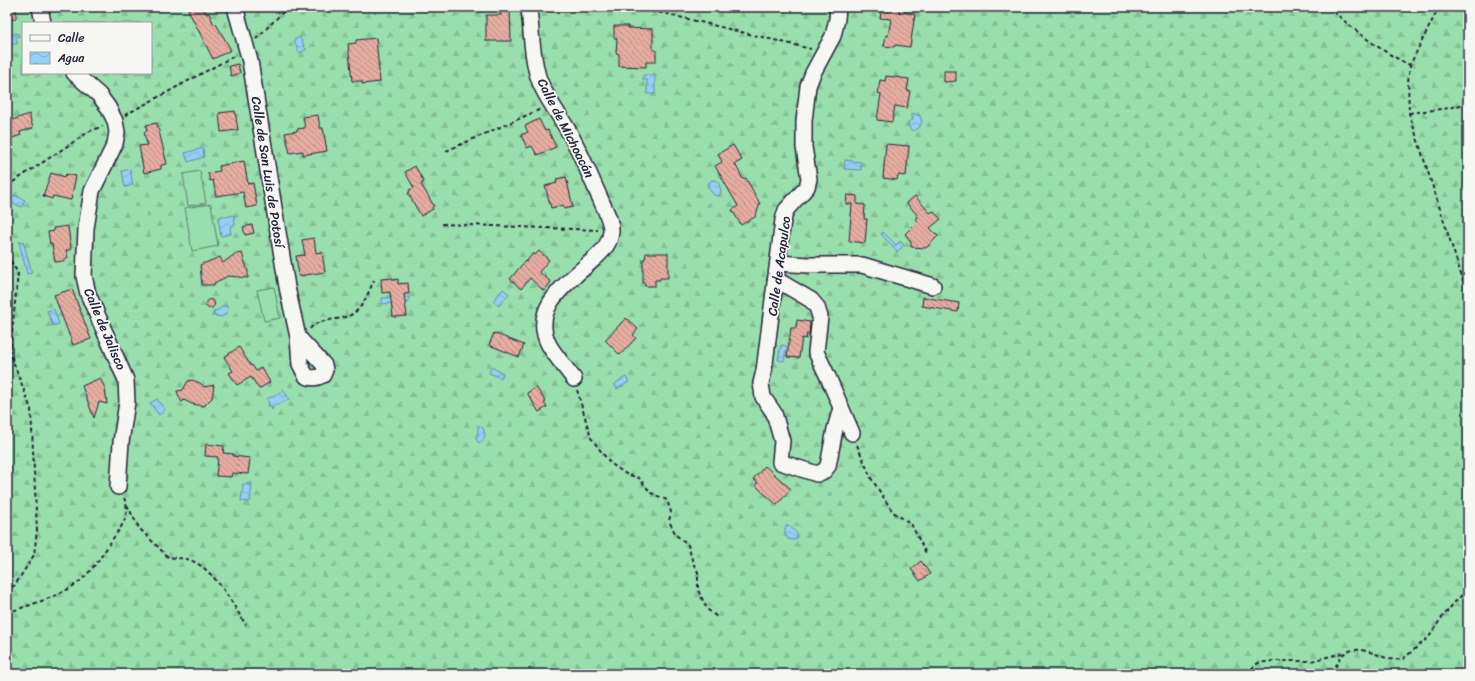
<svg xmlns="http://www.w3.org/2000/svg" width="1475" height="681" font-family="Sriracha,sans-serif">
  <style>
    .forest { fill: url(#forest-firs); stroke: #5e8074; fill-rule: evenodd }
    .pitch { fill: #99dfad; stroke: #5e8074 }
    .water { fill: url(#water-waves); stroke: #668aaa }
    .building { fill: url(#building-back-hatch); stroke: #22223b }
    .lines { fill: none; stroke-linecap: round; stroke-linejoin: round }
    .minor-casing { stroke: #22223b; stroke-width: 18 }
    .path { stroke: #22223b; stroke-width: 2; stroke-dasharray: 4 3; stroke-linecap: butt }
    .minor { stroke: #f6f6f2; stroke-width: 15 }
    .labels { text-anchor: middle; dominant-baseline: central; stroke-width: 3.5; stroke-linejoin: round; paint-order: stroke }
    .street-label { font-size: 13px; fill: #22223b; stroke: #f6f6f2 }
  </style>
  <defs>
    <pattern id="forest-firs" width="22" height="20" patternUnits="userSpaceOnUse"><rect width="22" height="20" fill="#99dfad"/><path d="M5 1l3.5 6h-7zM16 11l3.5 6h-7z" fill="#84bf96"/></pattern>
    <pattern id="water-waves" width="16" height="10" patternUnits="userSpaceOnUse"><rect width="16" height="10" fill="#94cff4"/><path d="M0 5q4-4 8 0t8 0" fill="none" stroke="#7fb1d2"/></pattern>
    <pattern id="building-back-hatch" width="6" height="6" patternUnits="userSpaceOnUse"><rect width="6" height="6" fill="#e6ada1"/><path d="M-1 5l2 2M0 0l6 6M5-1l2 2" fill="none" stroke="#ba8c84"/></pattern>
  </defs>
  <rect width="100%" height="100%" fill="#f1e0da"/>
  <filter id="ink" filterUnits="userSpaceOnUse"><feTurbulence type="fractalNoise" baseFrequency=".025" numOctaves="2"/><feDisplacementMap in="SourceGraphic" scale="8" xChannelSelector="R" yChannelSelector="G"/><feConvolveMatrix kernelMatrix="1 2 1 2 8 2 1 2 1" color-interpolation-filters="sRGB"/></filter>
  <g filter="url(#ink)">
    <path class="forest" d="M7,7H1468V674H7ZM23,23H151V73H23Z"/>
    <g class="pitch">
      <path d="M200,171L206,203L188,206L183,174Z"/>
      <path d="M211,204L218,246L192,251L185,208Z"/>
      <path d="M274,287L280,318L264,321L257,290Z"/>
    </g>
    <g class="water">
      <path d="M7,34H19V36L16,37L17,44H7Z"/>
      <path d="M300,37L306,50L299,53L294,40Z"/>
      <path d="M643,75H655V94H647V80H643Z"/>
      <path d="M912,113L920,116L922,122L919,128L913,131L910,129L908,126L909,121L913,120V117H911Z"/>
      <path d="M203,148L204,157L188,162L185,153Z"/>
      <path d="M845,160L861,162V170L844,169Z"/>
      <path d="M130,169L133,185L125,187L122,171Z"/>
      <path d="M712,180C719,180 720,186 721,192L719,196L714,195L708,188L709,183Z"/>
      <path d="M11,194L25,200L22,207L8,201Z"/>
      <path d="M222,215L225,217L234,215L235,225L230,226L231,234L221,236L218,218H220Z"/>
      <path d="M883,232L896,245L900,241L904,245L897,252L881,234Z"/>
      <path d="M23,241L32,273L27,274L19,242Z"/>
      <path d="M503,289L509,294L499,306L493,301Z"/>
      <path d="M409,297V302L382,304V298Z"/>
      <path d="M223,306H226L228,309L226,314L221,317L213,315L214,311L218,310Z"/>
      <path d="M54,309L59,324L53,326L47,311Z"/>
      <path d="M781,345L787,346L784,361L778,360Z"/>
      <path d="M491,367L503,373L501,378L489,373Z"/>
      <path d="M626,377L629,382L617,389L614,384Z"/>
      <path d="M282,389H283L289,399L273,407L272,410L267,399L283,391Z"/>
      <path d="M157,399L165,410L159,415L150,403Z"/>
      <path d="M478,425L483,428L485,435L483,440L479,443L476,439L478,434Z"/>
      <path d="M250,482L252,483L250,502L241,501L243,484L250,485Z"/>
      <path d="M787,525L790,526L797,534V538L794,540L788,539L785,534V528Z"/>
    </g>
    <g class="building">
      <path d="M7,7H16V19L7,20Z"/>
      <path d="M194,7H203L207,14L209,13L214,25L216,24L231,50L213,59L188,10Z"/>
      <path d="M501,7H510L511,41H486V15H501Z"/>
      <path d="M882,7H900L899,12L915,14L910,47L895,45L894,47L884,46L886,35L888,36L891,19L880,18Z"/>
      <path d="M614,26H628V28L653,29V50H656V62H646V67L619,66V54L616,53L617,38H614Z"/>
      <path d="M376,38L380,82L362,84V81H352L348,44L356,43V40Z"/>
      <path d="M238,64L240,73L231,76L229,66Z"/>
      <path d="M944,71H956V81L944,82Z"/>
      <path d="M886,76L909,79L907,90L910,91L907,108L895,106L892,122L877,120L881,94L878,93L880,80L885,81Z"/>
      <path d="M235,111L238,130L221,132L219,113Z"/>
      <path d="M29,114L33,128L20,132L21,135L7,140V122Z"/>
      <path d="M318,115L320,128H323L327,151L303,155V151L290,153L285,133L297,131V129L305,128L303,117Z"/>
      <path d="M539,119L545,131L548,130L556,147L537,155L532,146L527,148L521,135L528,132L525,126Z"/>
      <path d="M157,123L167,164L161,165V169L144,173L139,146L147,145L144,132L147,131L146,125Z"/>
      <path d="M886,144L909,146L906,176L898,175L897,180L883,178Z"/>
      <path d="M733,145L742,160L735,164L743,179L746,178L760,204L755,217L741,225L732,210L738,206L715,166L722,162L718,154Z"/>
      <path d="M244,161L248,184L253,183L257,206L246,208L243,192L216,196L213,180L210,181L208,173L220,171L219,166Z"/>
      <path d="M415,166L424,182L421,184L434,206L432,207L433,209L421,216L408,193L410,192L409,190L414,188L405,172Z"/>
      <path d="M51,173L65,177L66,174L76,176L71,200L53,196L52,199L43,196Z"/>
      <path d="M566,177L573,207L564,209L563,205L551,208L545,186L557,183L556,179Z"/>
      <path d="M847,195L857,196V204L865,205L864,219H867L865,243L849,241L852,204H846Z"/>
      <path d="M915,196L930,213L933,211L941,219L930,228L938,236L926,248L911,247V242L905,234L918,221L915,219L918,216L907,203Z"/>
      <path d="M252,225L254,233L245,235L243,227Z"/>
      <path d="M68,226L71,250H66L68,258L64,259V261L55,262L52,244H50L48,232L54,231L53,228Z"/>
      <path d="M314,238L316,253L322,252L325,272L299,276L296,256L305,255L302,240Z"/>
      <path d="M539,251L549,260L539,272L551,282L544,291L530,278L521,289L510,279L525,261L526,262L533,253L535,255Z"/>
      <path d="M242,253L247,269L248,271V278L228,276L214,283L215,285H202L200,265L220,257L223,263L235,254Z"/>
      <path d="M646,253H668V278H660V280H655V286H645V283H643V259H645Z"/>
      <path d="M393,278V280L398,279V284L408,283L409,294H404L407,316L393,317L390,292L382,293L381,279Z"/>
      <path d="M72,289L91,339L73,345L54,295Z"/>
      <path d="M923,297L959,303L958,312L922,306Z"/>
      <circle cx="210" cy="304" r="4.5"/>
      <path d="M626,318L638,329L633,335L636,338L620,355L605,340Z"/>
      <path d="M797,320L810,322L809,334L807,333L806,339L802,338L799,358L787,357L791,328H796Z"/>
      <path d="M494,333L524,345L519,357L489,345Z"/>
      <path d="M239,347L251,366L252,365L256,371L261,367L270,382L259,389L251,377L237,385L229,373L233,371L224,357Z"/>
      <path d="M100,378L105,388L107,404L99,402L94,418L82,386Z"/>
      <path d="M192,380L200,383L204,387L214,385L212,398L204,406L192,404L184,400L182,402L179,397L177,391L183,390L188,381Z"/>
      <path d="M536,387L546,402L544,403L547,407L539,412L527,393Z"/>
      <path d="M206,444L224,446L223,453L234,454L233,456L250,458L248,474L232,473L231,477L216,476L218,457L205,456Z"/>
      <path d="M765,466L791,489L777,505L755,485L758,483L753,479Z"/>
      <path d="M921,561L930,574L920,581L911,569Z"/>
    </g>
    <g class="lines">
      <g class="minor-casing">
        <g id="minor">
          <path d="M40,7L43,23"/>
          <path d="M235,7L250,61L287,287L298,337L300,364L306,376C313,379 317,378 323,375L325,370L324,365L298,337"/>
          <path d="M529,7C531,28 532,63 540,82C546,98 561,117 569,132C581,153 590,176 600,198C604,208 612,221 611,232C610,244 602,252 594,259C570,281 529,307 549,345C556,357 566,368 574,379"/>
          <path d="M838,7L837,19L833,36L813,73L808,86L804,121V147L809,179L807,187L786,210L783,220L764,371L761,383L763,397L774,413L782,441L780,462L817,474L824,471L828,466L835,429L841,408"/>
          <path d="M74,73L99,95L108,107L115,121L117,132L115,144L92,191L86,228L84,276L88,294L126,380L127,402L121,442L118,487"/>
          <path d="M778,263L809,265H862L933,286"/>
          <path d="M775,281L782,283L811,300L817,307L820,317L816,352L828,377L852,433"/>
        </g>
      </g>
      <g class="path">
        <path d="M617,7L663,13L811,49"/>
        <path d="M1328,7C1355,30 1378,50 1410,65"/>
        <path d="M1439,7L1410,65L1408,82L1409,113L1468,296"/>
        <path d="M256,39L288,7"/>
        <path d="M1409,113L1449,108L1468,103"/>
        <path d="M125,115L236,55"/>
        <path d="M446,151L541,109"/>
        <path d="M7,186L90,131L103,126"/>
        <path d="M442,224L598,230"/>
        <path d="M7,255L18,273L10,353L31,409L37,531L34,555L15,585L7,590"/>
        <path d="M310,329C318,317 342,322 354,313C364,306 369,291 374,280"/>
        <path d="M577,390L591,438L610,463L626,474L639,478L651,493L667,500L671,512L669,521L676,535L688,545L693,563L698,572V590L707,609L717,617"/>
        <path d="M857,445L871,478L893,512L911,524L927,555"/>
        <path d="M127,505L139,528L168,557C174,558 181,558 187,559C213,566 232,603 246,625"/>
        <path d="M7,613C31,604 60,597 80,581C94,569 104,552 114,537C123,525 131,513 124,498"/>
        <path d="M1246,674L1258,663L1273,661H1311L1343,653"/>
        <path d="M1334,674C1339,648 1353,646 1376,654C1380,655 1385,658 1390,659C1394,660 1399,659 1403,659L1429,637L1440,620L1454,603L1468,589"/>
      </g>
      <use href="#minor" class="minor"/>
    </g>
  </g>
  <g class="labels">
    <g class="street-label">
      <text transform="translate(566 128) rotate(63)">Calle de Michoacán</text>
      <text transform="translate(268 172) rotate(81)">Calle de San Luis de Potosí</text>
      <text transform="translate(779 266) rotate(-82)">Calle de Acapulco</text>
      <text transform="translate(105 329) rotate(67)">Calle de Jalisco</text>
    </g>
  </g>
  <rect width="1475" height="681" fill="none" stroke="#f6f6f2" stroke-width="24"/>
  <rect x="12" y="12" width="1451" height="657" fill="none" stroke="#22223b" stroke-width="1.5" filter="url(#ink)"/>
  <rect x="22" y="22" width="130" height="52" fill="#f6f6f2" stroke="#a1a1a9"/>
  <rect x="30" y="35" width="20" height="6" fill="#f6f6f2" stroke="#a1a1a9"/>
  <text x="58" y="42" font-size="12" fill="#22223b">Calle</text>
  <rect x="30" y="52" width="20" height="12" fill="url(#water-waves)" stroke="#a1a1a9"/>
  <text x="58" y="62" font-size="12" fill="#22223b">Agua</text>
</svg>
